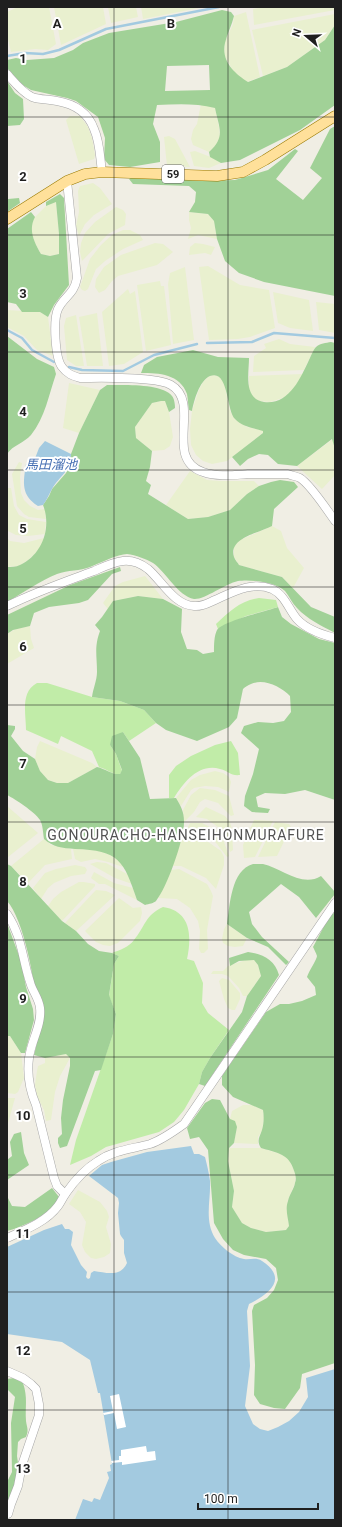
<svg xmlns="http://www.w3.org/2000/svg" width="342" height="1527" font-family="Roboto,'Noto Sans JP',sans-serif">
  <style>
    .farmland { fill: #e9f0cf }
    .grass { fill: #c1eca8 }
    .forest { fill: #a1d197; fill-rule: evenodd }
    .water { fill: #a3cae0 }
    .pier { fill: #fff }
    .lines { fill: none; stroke-linecap: round; stroke-linejoin: round }
    .stream { stroke: #a3cae0; stroke-width: 2.5 }
    .minor-casing { stroke: #a6a6a6; stroke-width: 9 }
    .major-casing { stroke: #997a00; stroke-width: 11 }
    .minor { stroke: #fff; stroke-width: 8 }
    .major { stroke: #ffe09a; stroke-width: 10 }
    .grid { fill: none; stroke: #1f1f1f; stroke-width: 1; stroke-opacity: 0.55 }
    .labels { text-anchor: middle; dominant-baseline: central; stroke-width: 4; stroke-linejoin: round; paint-order: stroke }
    .shield { fill: #fff; stroke: #626262; stroke-width: 1 }
    .shield-label { font-size: 11px; font-weight: bold; fill: #1f1f1f }
    .water-label { font-size: 13px; font-style: italic; fill: #466fb3; stroke: #fff }
    .quarter-label { font-size: 14px; letter-spacing: 1px; fill: #525252; stroke: #fff }
    .grid-label { font-size: 13px; text-anchor: middle; font-weight: bold; fill: #1f1f1f; stroke: #fff; stroke-width: 4; stroke-linejoin: round; paint-order: stroke }
  </style>
  <rect width="100%" height="100%" fill="#f0eee4"/>
  <g class="farmland">
    <path d="M18,7H49L56,44L48,50L35,49L11,52L7,35V12Z"/>
    <path d="M54,7H103L106,24L61,45Z"/>
    <path d="M108,7H136L138,17L111,23Z"/>
    <path d="M141,7H204L143,19Z"/>
    <path d="M266,7H335V10L254,25L253,9Z"/>
    <path d="M246,12L260,77L247,82L235,74L224,55L225,42L233,24L234,16Z"/>
    <path d="M335,14V25L325,40L287,67L263,76L252,30Z"/>
    <path d="M201,104L215,108L219,127L220,138L217,145L209,152L193,145L191,139L193,130L197,124Z"/>
    <path d="M70,116H80L88,127L92,138L95,155L94,159L79,164L66,120Z"/>
    <path d="M169,136L175,139L190,167L167,166L164,137Z"/>
    <path d="M195,151L216,159L221,163L209,168L194,166L190,152Z"/>
    <path d="M93,183L100,188L112,204L94,215L85,224L79,236L76,226L79,212L78,191L80,186Z"/>
    <path d="M56,202L59,234V254L50,256L41,254L35,243L31,232L32,222L35,217L46,206Z"/>
    <path d="M116,207L123,210L126,214L125,225L108,234L82,261L80,252L81,243L85,233L95,222Z"/>
    <path d="M189,212L208,214L214,221L217,239L198,235L188,239L191,228L189,220Z"/>
    <path d="M123,230H130L140,235L143,240L123,249L105,261L96,269L88,289L85,291L82,290L80,287L90,259L101,245L112,235Z"/>
    <path d="M155,243L163,244L173,252L157,265L118,276L112,281L105,290L99,293L95,287L96,279L104,267L121,255Z"/>
    <path d="M195,243L203,244L215,247L211,255L205,253L189,255L190,247Z"/>
    <path d="M208,266L240,285L269,290L275,328L250,337L238,339L209,340L199,267Z"/>
    <path d="M185,267L194,340L173,344L168,284L170,273Z"/>
    <path d="M160,281L161,286H164L171,345L146,351L137,285Z"/>
    <path d="M128,289L130,294L135,291L143,352L124,364L109,366L102,312Z"/>
    <path d="M273,292L309,300L313,331L290,328L278,323Z"/>
    <path d="M316,302L335,304V333L319,330Z"/>
    <path d="M7,310L40,312L48,317L53,356L37,350L24,336L7,327Z"/>
    <path d="M97,313L103,366H87L79,317Z"/>
    <path d="M76,315L84,366H76L67,360L64,326L66,318Z"/>
    <path d="M279,339L290,344L315,347L304,370L253,372L254,356L266,348L264,344Z"/>
    <path d="M303,374L293,391L283,398L270,402L257,401L251,396L249,390V376Z"/>
    <path d="M213,375L220,377L224,382L230,411L235,419L247,427L263,430V433L227,461L212,464L203,461L196,455L191,445L190,429L192,411L198,392L203,382L208,377Z"/>
    <path d="M69,383L100,390L79,433L63,428Z"/>
    <path d="M161,401H166L169,412L173,437L170,446L164,450L152,451L136,438L135,427L152,403Z"/>
    <path d="M333,439L335,449V475L322,489L297,466Z"/>
    <path d="M19,462L22,463L20,477L21,493L24,500L30,506L38,510L45,509L46,519L29,517L24,514L17,506L12,474Z"/>
    <path d="M190,471L207,480L220,481H254L259,486L247,494L230,510L208,517L188,519L166,505Z"/>
    <path d="M7,488H11L14,506L19,515L27,519L46,522L45,534L28,536L16,535L8,531L7,528Z"/>
    <path d="M272,526L281,531L287,548L304,568L293,588L282,577L239,565L234,557V547L238,541Z"/>
    <path d="M7,538L10,541L24,543L44,538L41,548L28,560L19,566L7,567Z"/>
    <path d="M145,576L163,599L138,596L113,601L108,609L103,603L115,586L123,582Z"/>
    <path d="M30,626L31,639L34,648L7,664V634L16,629Z"/>
    <path d="M40,741L92,763L97,767L68,783H57L48,780L40,771L35,759L37,747Z"/>
    <path d="M215,771L223,773L229,777L231,782L229,792L218,787L205,786L194,788L191,790L181,806L176,798L191,780L200,775Z"/>
    <path d="M200,788L215,790L229,796L234,815L231,816L218,803L205,799L200,802L194,812L184,822L183,810L191,795Z"/>
    <path d="M7,806L38,833L8,857L7,856Z"/>
    <path d="M206,807L225,816L230,822L232,830L233,850L230,852L225,835L222,830L207,819L196,817Z"/>
    <path d="M254,820L273,821L255,857L244,858L243,845Z"/>
    <path d="M275,822L289,824L291,827L277,856L258,857Z"/>
    <path d="M190,823H202L216,830L224,842L229,856L227,857L217,844L209,836L203,833L186,831Z"/>
    <path d="M182,837H195L204,839L221,851L224,857V865L216,889L206,878L181,866H172Z"/>
    <path d="M44,839L51,845L71,849L72,859L45,865L28,883L11,866Z"/>
    <path d="M73,849H92L107,852L119,861L123,867L108,862L95,859L81,862L75,859Z"/>
    <path d="M97,862L106,863L129,875L132,884L115,878L90,864Z"/>
    <path d="M75,865L85,867L87,870L85,874L71,876L54,883L48,888L41,899L33,888L45,873L56,869Z"/>
    <path d="M179,869L207,884L211,891L213,896L207,930L208,949L204,953H201L199,949L200,931L198,921L190,908L177,899L158,898L171,870Z"/>
    <path d="M94,872L114,883L133,888L137,900L105,884H99L91,878Z"/>
    <path d="M79,882H84L95,884V886L62,921L48,906L53,899L61,892Z"/>
    <path d="M96,890L106,891L115,895L76,931L65,923Z"/>
    <path d="M119,898L133,908L141,907L142,913L140,921L118,943L110,946L103,945L96,942L85,931Z"/>
    <path d="M227,924L247,938L243,946L235,947L228,946L223,943L222,939L224,929Z"/>
    <path d="M246,960H254L258,965L261,976L247,996H243L239,988L228,976L222,974H211L213,971H223L228,966Z"/>
    <path d="M222,978L229,980L240,993V999L235,1010H232L228,1008L224,999L219,981Z"/>
    <path d="M7,1036H10L21,1053L24,1078L18,1092L15,1094L7,1093Z"/>
    <path d="M66,1054L70,1058L60,1076L55,1092L51,1120L46,1121L44,1110L37,1096L35,1085L37,1071L38,1066L45,1063V1058Z"/>
    <path d="M7,1098H15L7,1127Z"/>
    <path d="M243,1105H253L263,1110L264,1118L262,1131L258,1137V1144L234,1143L237,1127L230,1119L232,1111Z"/>
    <path d="M229,1148H261L281,1154L289,1159L296,1175L295,1183L288,1200L287,1209L289,1226L286,1230L266,1232L251,1228L242,1223L232,1207L234,1191L228,1161Z"/>
    <path d="M78,1190L100,1202L107,1211L109,1217L106,1227L111,1244L110,1253L104,1257L96,1259L91,1258L85,1252L82,1245L86,1222L80,1212L69,1204Z"/>
  </g>
  <g class="grass">
    <path d="M259,598L276,600L278,607L246,616L218,629L216,624C230,611 240,601 259,598Z"/>
    <path d="M37,683H47L92,697L120,701L144,710L156,723L129,741L123,732L110,745L116,754L122,771L119,775C112,774 107,769 99,767L92,751L61,736L58,744L26,730C26,714 20,692 37,683Z"/>
    <path d="M231,741L238,753L240,775C230,776 229,771 220,769C199,763 184,782 174,798H169V775L176,766L191,756L215,745Z"/>
    <path d="M163,907C191,911 192,936 187,959L194,961L203,983L202,1003L208,1013L229,1030L210,1058L202,1072L199,1084L184,1110L174,1122L159,1132L106,1147L91,1156L70,1165L76,1140L113,1034L116,1014L109,996L114,964L119,956L112,953C120,950 129,947 134,940C145,927 145,915 163,907Z"/>
  </g>
  <g class="forest">
    <path d="M222,10L231,12L234,16C232,25 227,34 225,43C221,61 234,73 248,82L287,67L325,40L335,25V105L300,130L240,160L221,163L210,157L209,152C226,137 219,128 215,108C196,103 177,104 157,105L153,124L160,142V162L130,167L109,165L104,159L105,138L98,117L76,101L67,98L31,90L21,84L7,68V60L16,58L27,60L54,58L73,50L83,43L109,33L176,22ZM209,65L210,90L165,91L167,66Z"/>
    <path d="M7,81L15,93L23,99L24,119L20,125L7,126Z"/>
    <path d="M335,126V296L264,282L239,273L225,261L217,239L214,221L208,214L189,212L195,202L196,192L189,186L133,184L129,179L134,176H148L200,181L235,180L268,170L295,149L298,151L276,179L303,200L322,178L310,168L330,129Z"/>
    <path d="M60,194L64,198L69,285L54,305L48,317L40,312H22L16,304L7,302V229L31,212L35,217C28,230 34,242 41,254L50,256L59,254V234L56,202L46,206V202Z"/>
    <path d="M7,197L8,199L19,198L20,203L7,212Z"/>
    <path d="M7,336L37,359L54,367L56,374C49,394 45,418 31,435C24,443 13,445 7,454Z"/>
    <path d="M331,342L335,343V449L332,439L297,466L278,464L268,455L259,454L248,459L240,466L232,457L263,433V431C254,428 242,427 235,419C226,410 229,369 210,376C199,381 194,401 192,411L189,410C188,405 188,399 187,394C180,374 159,373 141,373L144,365L157,357L193,350L218,357L249,358C249,373 243,399 264,402C289,405 300,379 309,360C311,356 313,350 316,347C320,343 326,343 331,342Z"/>
    <path d="M107,385C122,385 163,383 172,396C174,398 175,404 175,408L169,412L165,401H161L152,403L135,427L136,438L152,451L150,467L146,481L151,485L148,494L188,519L208,517L230,510L247,494L259,486L271,482L280,480L294,482L298,487L274,509L272,526C259,533 228,538 234,557C235,560 238,563 239,565L282,577L311,607L335,617V633C322,626 307,619 297,608C292,603 289,596 285,591C276,582 250,579 238,581C225,584 204,600 194,599C178,596 166,572 153,563C146,559 136,555 127,554C118,554 100,563 90,567C80,571 68,570 57,574C40,581 23,593 7,602V567C11,567 16,567 20,565C42,555 52,528 43,505L49,496L52,489L66,473L71,461V454L79,433L100,390Z"/>
    <path d="M120,567L121,571L112,574L88,600L79,603L49,607L34,613L30,626L13,630L7,634V615L70,585Z"/>
    <path d="M138,596L163,599L182,609L181,632L187,649L197,650L203,654L214,652C214,645 214,636 217,630C223,621 267,611 278,607L282,617L291,624L319,639L335,643V800L305,790L285,794L265,793L256,797L258,807L270,809L268,813L252,812L244,806L245,796L253,774L259,749L241,733L244,726L258,722L273,723L284,721L291,712L290,696C281,687 264,678 251,684C248,685 245,687 243,689L237,718L229,727L197,741L166,730L156,723L144,710L120,701L92,697C93,689 97,680 97,672C97,656 94,647 100,631L95,625L102,617L113,601Z"/>
    <path d="M7,725L15,726V729L11,736L23,751L35,759L40,771L48,780L57,783H68L97,767C106,769 112,775 120,774L122,770L116,754L110,745L112,736L123,732L140,758L150,799L176,798C181,806 184,812 184,821C185,837 167,888 156,901C154,903 149,904 145,905L137,900C124,861 119,850 75,849C62,848 53,847 44,839C43,833 43,825 40,820C35,812 15,799 7,795Z"/>
    <path d="M7,864L11,866L62,921L76,931L88,944L99,951L112,953L119,956L114,964L109,995L116,1014L113,1034L101,1070L95,1071L67,1146L60,1148L58,1143V1138L62,1134L61,1118L63,1100L70,1066V1058L66,1054L45,1058L34,1055C35,1050 37,1045 37,1040C41,1010 27,923 7,901Z"/>
    <path d="M253,864C256,864 260,864 263,864C281,868 302,888 321,876L335,892V894L316,918L299,897L281,884L249,912L252,924L262,937L289,962L286,965L268,947L247,938L227,924C230,905 231,870 253,864Z"/>
    <path d="M335,912V1363L302,1374L300,1388L285,1409L274,1408L260,1404L254,1395L255,1365L252,1311L254,1305L267,1298L274,1290L278,1280L276,1268L266,1259L244,1255L233,1250L223,1239L214,1223L208,1150L199,1137L190,1139L187,1128L205,1103L212,1099L220,1100L230,1119L235,1121L237,1127L234,1143L229,1148L228,1161L234,1191L232,1207L242,1223L251,1228L266,1232L286,1230L289,1226C288,1217 285,1209 288,1201C289,1195 294,1189 295,1183C297,1178 295,1173 293,1168C288,1153 274,1152 261,1148C256,1140 260,1137 262,1130C264,1123 264,1116 263,1110L233,1097L222,1085V1076L266,1012L280,1004H289L302,1001L316,995L315,987L307,977C309,971 317,959 317,956C316,953 314,949 313,947L329,917Z"/>
    <path d="M7,923L21,961L26,987L33,1009L34,1020L25,1053H21L10,1036H7Z"/>
    <path d="M248,952C263,954 275,960 279,975L205,1086L199,1084L202,1072L210,1058L242,1012L247,996L261,976L258,965L254,960L239,961L230,966L229,958Z"/>
    <path d="M21,1132L24,1153L29,1165L7,1180V1160L12,1156L10,1142L14,1134Z"/>
    <path d="M52,1188L59,1197C58,1199 57,1203 55,1205C46,1216 20,1228 7,1231V1196L12,1206L25,1207Z"/>
    <path d="M14,1378L23,1383C28,1398 25,1406 26,1421C27,1428 29,1430 26,1437L21,1439L18,1442L17,1456L19,1470L7,1511V1482L12,1472L11,1423L15,1397L7,1389V1379Z"/>
  </g>
  <g class="water">
    <path d="M45,441L71,454C71,472 60,475 52,489C49,494 47,500 43,505L38,506C21,495 23,483 26,464L34,461L39,448Z"/>
    <path d="M191,1146L194,1154H199L205,1157C207,1165 209,1173 210,1181C211,1200 204,1220 215,1238C221,1247 233,1257 244,1259C250,1260 256,1257 262,1261C289,1279 269,1294 249,1304L247,1311L250,1366L245,1406L253,1424L260,1429L268,1431L278,1427L289,1421L299,1412L308,1397L306,1378L335,1369V1520H75L83,1499L92,1502L94,1498L100,1500L109,1478L107,1472L111,1471L110,1465L112,1464L100,1393H98L90,1360L62,1342L7,1334V1247L44,1230L62,1224L65,1229H69L73,1232L71,1245L81,1265L87,1272L86,1277L88,1279L90,1278L91,1273L94,1271C107,1273 121,1277 127,1263L124,1253V1240L121,1236L120,1234L118,1213L119,1203L118,1198L89,1176L102,1165L111,1162L147,1152Z"/>
  </g>
  <g class="pier">
    <path d="M119,1394L126,1427L117,1429L114,1413L104,1415L103,1413L113,1411L110,1396Z"/>
    <path d="M146,1446L147,1452L155,1451L156,1460L122,1465V1462L112,1463L111,1461L119,1460V1456H121V1450Z"/>
  </g>
  <g class="lines">
    <g class="stream">
      <path d="M7,56L25,53L43,54L59,50L106,29L219,7"/>
      <path d="M7,330L22,338L32,350L54,362"/>
      <path d="M207,343L252,342L274,333L335,338"/>
      <path d="M69,367L82,370L123,371L154,355L197,344"/>
    </g>
    <g class="minor-casing">
      <g id="minor">
        <path d="M7,74C15,83 22,92 32,97C40,100 48,99 57,101C74,104 88,112 94,129C100,142 100,158 102,172"/>
        <path d="M67,181L77,278C74,295 64,296 58,309C53,320 55,358 62,367C67,374 73,376 80,378C101,378 155,376 171,385C202,403 163,459 203,472C217,477 233,475 248,474C261,474 275,474 288,474C292,476 296,476 300,478C311,485 327,510 335,521"/>
        <path d="M7,606C35,592 64,582 94,571C103,567 113,562 123,561C132,560 140,563 148,569C162,581 174,605 194,606C202,607 208,603 215,600C233,592 252,581 272,589C285,595 289,610 297,619C306,629 323,635 335,638"/>
        <path d="M7,914C22,936 22,958 30,982C32,991 39,998 40,1008C42,1025 31,1041 29,1058C27,1074 30,1091 36,1105L54,1178L57,1186L65,1194"/>
        <path d="M7,1238C25,1230 46,1222 58,1206C61,1202 63,1197 66,1193C75,1180 85,1169 98,1161C114,1150 132,1149 150,1144C162,1140 173,1132 184,1124L335,903"/>
        <path d="M7,1371L23,1378L31,1384L36,1389L39,1404V1415L22,1465L18,1486L11,1504L8,1514"/>
      </g>
    </g>
    <g class="major-casing">
      <path id="major" d="M7,219L67,181L85,174L102,172L217,176L243,172L265,160L335,116"/>
    </g>
    <use href="#minor" class="minor"/>
    <use href="#major" class="major"/>
  </g>
  <path class="grid" d="M114,7V1520M228,7V1520M7,117H335M7,235H335M7,352H335M7,470H335M7,587H335M7,705H335M7,822H335M7,940H335M7,1057H335M7,1175H335M7,1292H335M7,1410H335"/>
  <g class="labels">
    <rect class="shield" x="162" y="165" width="22" height="18" rx="3"/>
    <g class="shield-label">
      <text x="173" y="174">59</text>
    </g>
    <g class="water-label">
      <text x="51" y="464">馬田溜池</text>
    </g>
    <g class="quarter-label">
      <text x="186" y="835">GONOURACHO-HANSEIHONMURAFURE</text>
    </g>
  </g>
  <g class="grid-label">
    <text x="57" y="28">A</text>
    <text x="171" y="28">B</text>
    <text x="23" y="63">1</text>
    <text x="23" y="181">2</text>
    <text x="23" y="298">3</text>
    <text x="23" y="416">4</text>
    <text x="23" y="533">5</text>
    <text x="23" y="651">6</text>
    <text x="23" y="768">7</text>
    <text x="23" y="886">8</text>
    <text x="23" y="1003">9</text>
    <text x="23" y="1120">10</text>
    <text x="23" y="1238">11</text>
    <text x="23" y="1355">12</text>
    <text x="23" y="1473">13</text>
  </g>
  <rect width="342" height="1527" fill="none" stroke="#1f1f1f" stroke-width="16"/>
  <g transform="translate(306 36) rotate(289)" stroke="#ffffff" stroke-width="3" paint-order="stroke">
  <path d="M0-3L7 15L0 10L-7 15Z" fill="#1f1f1f"/>
  <text y="-6" font-size="11" font-weight="bold" text-anchor="middle" fill="#1f1f1f">N</text>
  </g>
  <path d="M198 1503v6h120v-6" fill="none" stroke="#1f1f1f" stroke-width="2"/>
  <text x="204" y="1503" font-size="12" fill="#1f1f1f" stroke="#ffffff" stroke-width="3" paint-order="stroke">100 m</text>
</svg>
